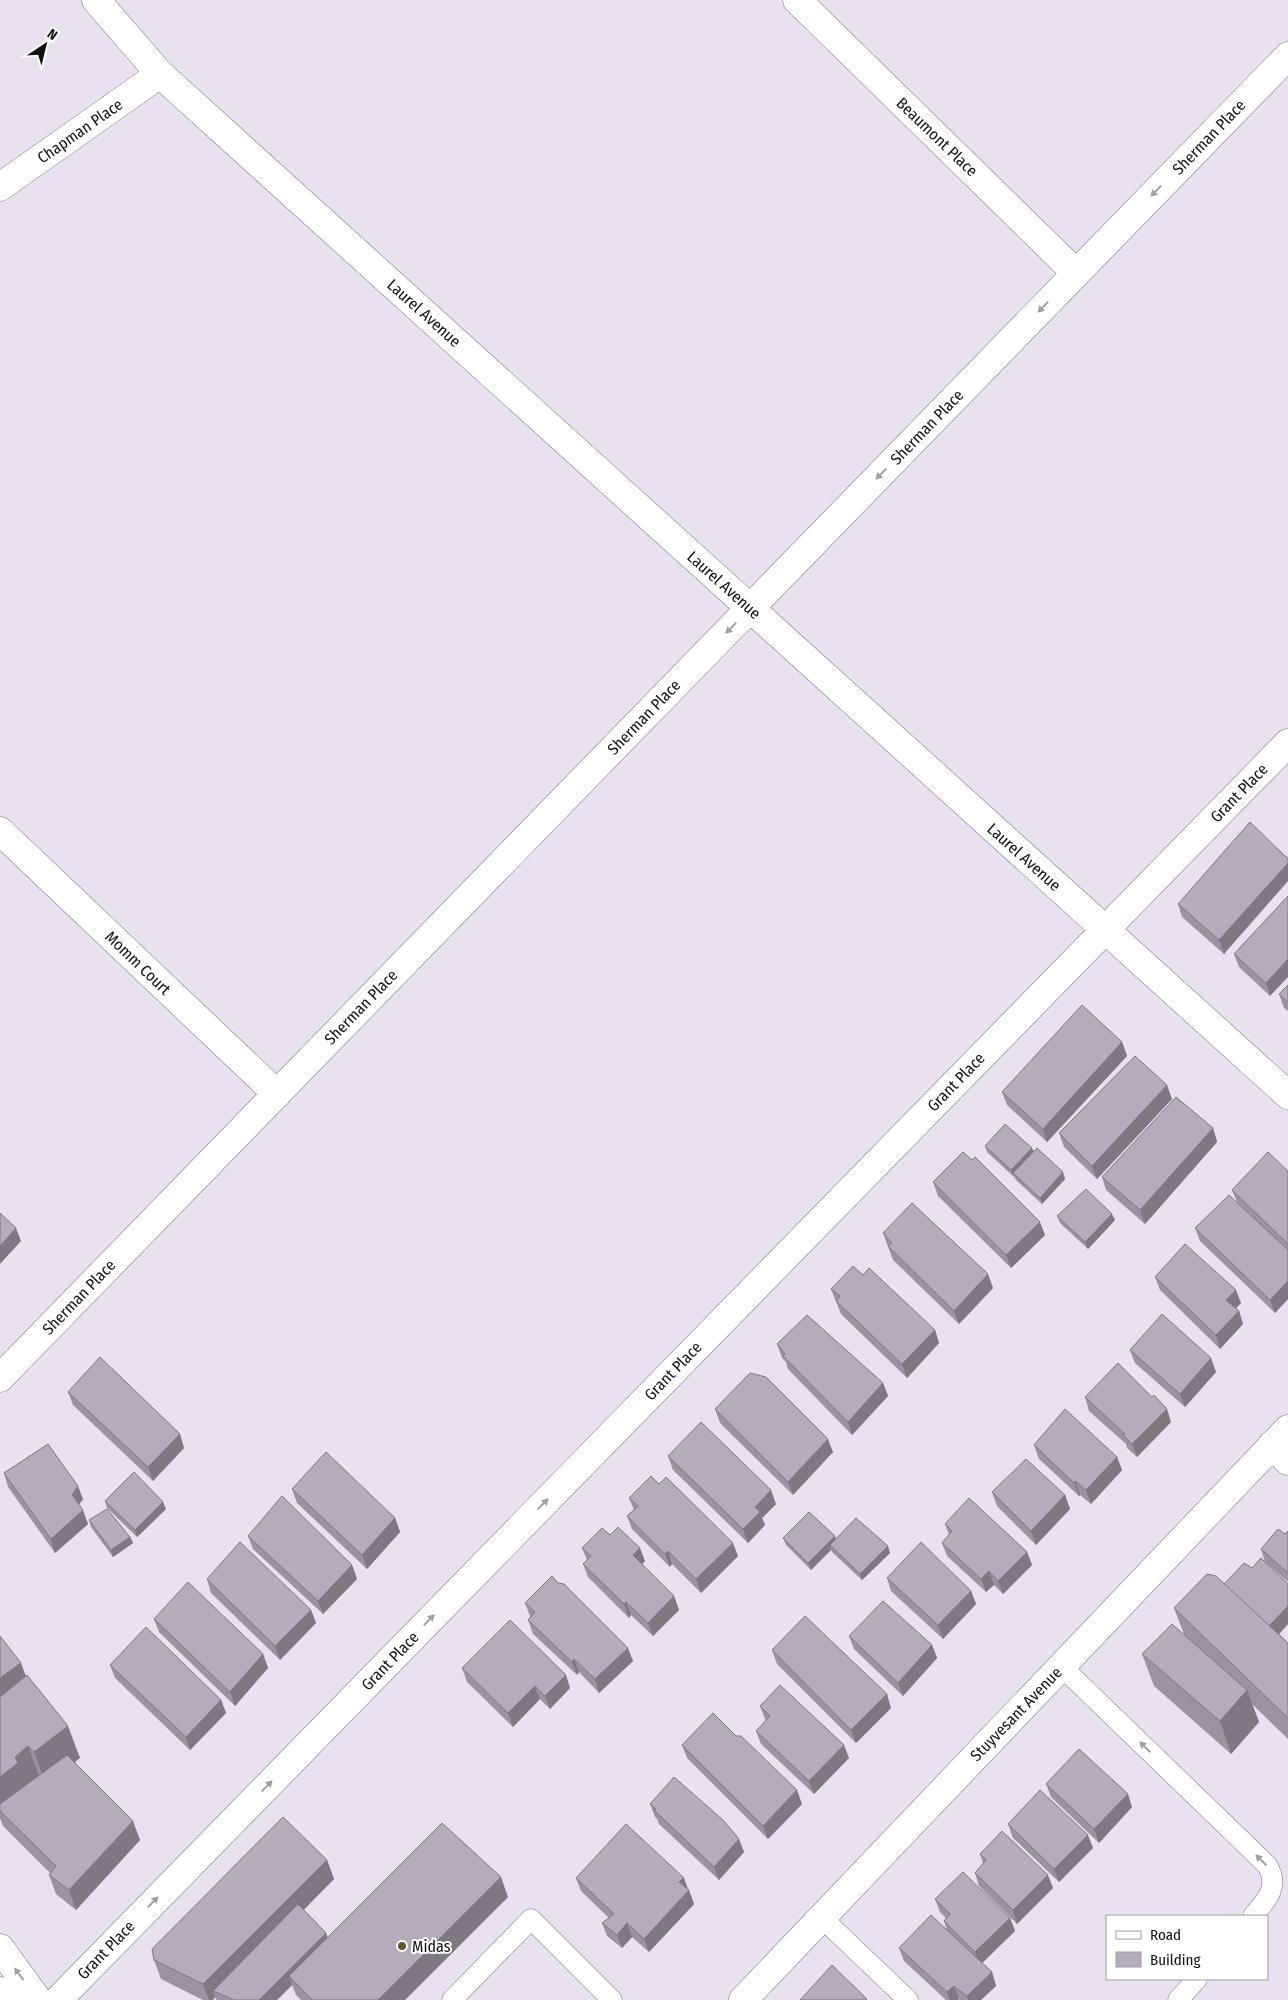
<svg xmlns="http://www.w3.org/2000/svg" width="1288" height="2000" font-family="'Fira Sans Condensed',sans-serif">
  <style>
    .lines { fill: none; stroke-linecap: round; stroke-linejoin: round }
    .service-casing { stroke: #7a727f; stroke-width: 21 }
    .minor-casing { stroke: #7a727f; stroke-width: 29 }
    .tertiary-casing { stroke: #7a727f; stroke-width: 29 }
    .secondary-casing { stroke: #7a727f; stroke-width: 29 }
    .primary-casing { stroke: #7a727f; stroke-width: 29 }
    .service { stroke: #fff; stroke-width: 20 }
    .minor { stroke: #fff; stroke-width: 28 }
    .tertiary { stroke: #fff; stroke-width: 28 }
    .secondary { stroke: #fff; stroke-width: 28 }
    .primary { stroke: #fff; stroke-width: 28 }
    .wall { fill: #9b94a0 }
    .shaded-wall { fill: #7e7882 }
    .building { fill: #b4acba; stroke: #7e7882 }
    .oneway { fill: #a19fa1 }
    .poi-dot { fill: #625b28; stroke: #fff; stroke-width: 2 }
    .labels { text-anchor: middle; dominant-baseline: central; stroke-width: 4; stroke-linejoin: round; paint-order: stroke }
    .street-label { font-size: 16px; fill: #131015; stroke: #fff }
    .poi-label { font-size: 16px; fill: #131015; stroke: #fff; text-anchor: start }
  </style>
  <rect width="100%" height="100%" fill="#eae1f0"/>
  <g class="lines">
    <g class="service-casing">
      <g id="service">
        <path d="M1061,1666L1267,1865C1280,1886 1267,1900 1253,1916"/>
        <path d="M822,1918L908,2000"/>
        <path d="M452,2000L531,1919L612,2000"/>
        <path d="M1178,2000L1197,1979"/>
      </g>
    </g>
    <g class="minor-casing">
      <g id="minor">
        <path d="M96,0L160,74L1288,1095"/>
        <path d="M797,0L1076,273"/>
        <path d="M0,187L160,74"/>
        <path d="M0,831L277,1094"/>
        <path d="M0,1378L1288,56"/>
        <path d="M1272,1445L1288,1461"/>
        <path d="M58,2000L1288,743"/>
      </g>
    </g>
    <g class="tertiary-casing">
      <path id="tertiary" d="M0,1948L38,2000"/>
    </g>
    <g class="secondary-casing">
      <path id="secondary" d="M743,2000L1288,1429"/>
    </g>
    <g class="primary-casing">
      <path id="primary" d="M0,1991L19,2000"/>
    </g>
    <use href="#service" class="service"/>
    <use href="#minor" class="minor"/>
    <use href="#tertiary" class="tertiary"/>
    <use href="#secondary" class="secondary"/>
    <use href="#primary" class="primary"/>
  </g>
  <g class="wall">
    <path d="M1285,856L1224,954L1182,917L1178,904Z"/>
    <path d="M1288,896L1270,996L1239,967L1234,954Z"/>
    <path d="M1288,985V1011L1284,1008L1279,994Z"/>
    <path d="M1122,1042L1127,1056L1047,1142L1007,1105L1002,1092Z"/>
    <path d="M1172,1099L1097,1179L1064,1147L1059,1133Z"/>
    <path d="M1213,1128L1217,1142L1145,1224L1106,1190L1102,1177Z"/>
    <path d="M985,1146L1034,1151L1065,1179L1042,1204L1016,1180L1014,1176V1177L987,1152Z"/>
    <path d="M1288,1171V1299L1275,1313L1200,1241L1195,1228L1237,1202L1232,1190Z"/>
    <path d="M933,1182L1045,1235L1011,1268L938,1196Z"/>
    <path d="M1057,1216L1115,1220L1088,1249L1060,1223Z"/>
    <path d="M883,1233L993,1288L959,1324L893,1260Z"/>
    <path d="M863,1275L935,1330L939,1343L907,1378L841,1314L831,1289Z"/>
    <path d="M1155,1277L1241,1303L1236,1308L1239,1311L1243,1324L1220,1349L1160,1290Z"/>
    <path d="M777,1344L883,1383L888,1396L852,1435L788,1369L786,1362L782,1358Z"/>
    <path d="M1130,1350L1216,1372L1185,1407L1135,1363Z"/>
    <path d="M68,1392L184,1448L153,1481L73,1405Z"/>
    <path d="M1085,1397L1171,1422L1137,1457L1127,1448L1126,1444L1089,1411Z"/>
    <path d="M715,1409L833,1452L793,1495L720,1423Z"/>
    <path d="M1034,1445L1117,1457L1122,1470L1091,1504L1080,1495L1079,1496L1039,1459Z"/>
    <path d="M668,1456L776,1504L762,1518L765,1525L748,1543L673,1470Z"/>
    <path d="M4,1473L83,1499L79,1505L88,1524L55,1553L8,1487Z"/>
    <path d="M292,1489L395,1518L400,1532L367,1569L297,1503Z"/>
    <path d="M992,1492L1065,1495L1070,1509L1036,1545L997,1506Z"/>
    <path d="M629,1498L738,1556L701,1593L672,1564L670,1567L632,1529L627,1516L634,1510Z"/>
    <path d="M105,1501L166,1509L137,1537L107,1508Z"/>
    <path d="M89,1520L130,1537L133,1543L113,1557L91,1527Z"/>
    <path d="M945,1524L1027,1552L1032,1565L1003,1594L994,1585L986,1592L947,1556L942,1543L949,1535Z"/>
    <path d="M1288,1531V1582L1265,1562L1261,1549L1285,1534Z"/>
    <path d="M248,1536L352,1565L357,1579L323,1614L253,1549Z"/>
    <path d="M783,1538L836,1539L890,1553L862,1580L832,1552L831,1550L811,1570L786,1545Z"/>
    <path d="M582,1548L645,1561L642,1564L674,1596L679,1610L653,1636L631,1615L629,1618L588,1577L583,1564L587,1560Z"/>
    <path d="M1252,1568L1288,1584V1624L1279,1634L1288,1643V1739L1252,1704L1259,1722L1231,1754L1154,1686L1142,1654L1184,1634L1174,1608L1224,1584Z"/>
    <path d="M887,1578L971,1591L976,1604L943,1639L891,1591Z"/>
    <path d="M207,1579L311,1610L316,1623L280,1660L211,1593Z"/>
    <path d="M525,1603L633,1661L599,1693L579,1672L577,1675L533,1634L528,1620L531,1617L530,1616Z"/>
    <path d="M154,1619L263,1654L268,1668L235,1706L159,1632Z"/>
    <path d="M0,1636L26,1676L80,1758L75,1762L140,1840L76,1910L56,1894L49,1875L50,1873L3,1826L0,1818Z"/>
    <path d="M849,1636L932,1645L937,1658L903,1696L854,1649Z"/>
    <path d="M772,1650L891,1708L856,1743L777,1664Z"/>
    <path d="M110,1665L221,1700L226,1713L190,1750L115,1678Z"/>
    <path d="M462,1668L570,1688L550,1709L540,1699L513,1727L467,1682Z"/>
    <path d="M760,1706L849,1758L814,1794L761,1744L756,1731L766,1721L765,1719Z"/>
    <path d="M682,1745L802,1804L768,1839L687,1758Z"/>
    <path d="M1046,1784L1132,1807L1099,1843L1051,1797Z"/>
    <path d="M650,1804L744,1852L719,1880L659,1824L657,1819L655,1817Z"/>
    <path d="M1008,1824L1093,1848L1059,1882L1013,1838Z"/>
    <path d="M980,1854L1053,1888L1017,1924L979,1886L975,1873L983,1863Z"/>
    <path d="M327,1860L334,1879L304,1910L326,1933L327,1937L508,1897L405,2000H301L296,1995L292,1985L277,2000H216L215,1997L213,2000H203L161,1979L154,1960Z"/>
    <path d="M576,1878H684L694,1904L649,1952L632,1937L622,1948L607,1936L602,1923L609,1918L581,1891Z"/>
    <path d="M935,1899L1010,1918L1015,1931L982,1963L992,1972L996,1986L981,2000H960L959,1999L958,2000H946L904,1961L899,1948L947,1931L944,1921L946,1918L940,1912Z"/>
  </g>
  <g class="shaded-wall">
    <path d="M1288,863V881L1224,954L1219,940Z"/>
    <path d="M1288,959V977L1270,996L1266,983Z"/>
    <path d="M1122,1042L1127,1056L1047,1142L1043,1129Z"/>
    <path d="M1167,1085L1172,1099L1097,1179L1092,1166Z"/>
    <path d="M1213,1128L1217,1142L1145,1224L1140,1210Z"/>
    <path d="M1032,1148L1035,1154L1013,1173L1014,1177L1011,1170Z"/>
    <path d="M1063,1172L1065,1179L1042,1204L1040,1198Z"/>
    <path d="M1112,1214L1115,1220L1088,1249L1085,1242Z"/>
    <path d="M1040,1222L1045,1235L1011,1268L1006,1255Z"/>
    <path d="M16,1228L21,1241L0,1264V1246Z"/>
    <path d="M988,1274L993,1288L959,1324L954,1311Z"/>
    <path d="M1288,1281V1299L1275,1313L1270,1300Z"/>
    <path d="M1236,1290L1241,1303L1231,1313L1226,1300Z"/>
    <path d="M1239,1311L1243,1324L1220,1349L1216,1335Z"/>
    <path d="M935,1330L939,1343L907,1378L902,1364Z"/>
    <path d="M1211,1358L1216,1372L1185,1407L1180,1394Z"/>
    <path d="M883,1383L888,1396L852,1435L848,1422Z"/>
    <path d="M1167,1409L1171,1422L1137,1457L1132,1444Z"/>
    <path d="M180,1434L184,1448L153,1481L148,1467Z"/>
    <path d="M828,1439L833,1452L793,1495L788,1482Z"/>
    <path d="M1117,1457L1122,1470L1091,1504L1086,1490Z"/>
    <path d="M1075,1481L1080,1495L1079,1496L1074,1483Z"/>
    <path d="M78,1486L83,1499L76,1508L72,1495Z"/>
    <path d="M771,1490L776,1504L762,1518L765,1525L748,1543L743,1529L755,1507Z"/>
    <path d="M1065,1495L1070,1509L1036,1545L1031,1531Z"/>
    <path d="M163,1502L166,1509L137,1537L135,1530Z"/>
    <path d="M83,1510L88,1524L55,1553L51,1539Z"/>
    <path d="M395,1518L400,1532L367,1569L362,1555Z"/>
    <path d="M835,1536L838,1543L830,1545L831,1550L811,1570L808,1563Z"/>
    <path d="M130,1537L133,1543L113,1557L111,1550Z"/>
    <path d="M733,1543L738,1556L701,1593L696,1579Z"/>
    <path d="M888,1546L890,1553L862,1580L860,1574Z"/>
    <path d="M640,1548L645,1561L637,1569L633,1555Z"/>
    <path d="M668,1551L672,1564L670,1567L665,1554Z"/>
    <path d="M1027,1552L1032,1565L1003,1594L998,1581Z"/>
    <path d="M352,1565L357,1579L323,1614L318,1601Z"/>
    <path d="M989,1571L994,1585L986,1592L981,1579Z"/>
    <path d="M971,1591L976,1604L943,1639L938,1625Z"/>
    <path d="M674,1596L679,1610L653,1636L648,1623Z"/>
    <path d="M626,1602L631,1615L629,1618L624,1604Z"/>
    <path d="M1288,1606V1624L1270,1644L1265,1630Z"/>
    <path d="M311,1610L316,1623L280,1660L275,1646Z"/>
    <path d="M932,1645L937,1658L903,1696L898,1683Z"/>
    <path d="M628,1648L633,1661L599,1693L595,1679Z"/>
    <path d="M263,1654L268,1668L235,1706L230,1692Z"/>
    <path d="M574,1659L579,1672L577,1675L572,1662Z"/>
    <path d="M21,1663L33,1696L0,1719V1678Z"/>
    <path d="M566,1675L570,1688L550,1709L545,1696Z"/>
    <path d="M535,1686L540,1699L513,1727L508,1713Z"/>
    <path d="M1247,1690L1259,1722L1231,1754L1220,1721Z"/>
    <path d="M887,1694L891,1708L856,1743L851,1730Z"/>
    <path d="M221,1700L226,1713L190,1750L186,1737Z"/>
    <path d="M68,1726L80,1758L46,1784L34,1752Z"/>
    <path d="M844,1745L849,1758L814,1794L809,1781Z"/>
    <path d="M28,1746L40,1778L0,1811V1777L15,1757Z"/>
    <path d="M797,1790L802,1804L768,1839L763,1826Z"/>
    <path d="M1128,1794L1132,1807L1099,1843L1094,1829Z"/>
    <path d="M133,1821L140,1840L76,1910L69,1890Z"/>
    <path d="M1088,1835L1093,1848L1059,1882L1054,1869Z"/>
    <path d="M739,1839L744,1852L719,1880L714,1867Z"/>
    <path d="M327,1860L334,1879L219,1994L213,1991L215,1997L213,2000H209L203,1984Z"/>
    <path d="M1048,1875L1053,1888L1017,1924L1013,1910Z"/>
    <path d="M501,1877L508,1897L405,2000H378Z"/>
    <path d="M684,1878L688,1892L689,1890L694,1904L649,1952L644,1939L679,1882Z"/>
    <path d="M1010,1918L1015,1931L980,1965L975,1952Z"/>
    <path d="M627,1923L632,1937L622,1948L617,1935Z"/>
    <path d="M326,1933L331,1947L289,1976L292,1985L277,2000H259Z"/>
    <path d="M992,1972L996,1986L981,2000H968L967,1996Z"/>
    <path d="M954,1986L959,1999L958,2000H950L947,1992Z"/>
  </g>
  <g class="building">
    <path d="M1250,822L1285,856L1288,858V863L1219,940L1178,904Z"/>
    <path d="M1288,896V959L1266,983L1234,954Z"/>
    <path d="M1288,985V1002L1279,994Z"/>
    <path d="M1082,1005L1122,1042L1043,1129L1002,1092Z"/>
    <path d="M1135,1056L1167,1085L1092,1166L1059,1133Z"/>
    <path d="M1176,1097L1213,1128L1140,1210L1102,1177Z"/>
    <path d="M1005,1124L1032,1148L1011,1170L985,1146Z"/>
    <path d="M1037,1148L1063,1172L1040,1198L1013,1173Z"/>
    <path d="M963,1152L972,1160L975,1157L1040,1222L1006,1255L933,1182Z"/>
    <path d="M1268,1152L1288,1171V1244L1232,1190Z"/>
    <path d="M1086,1189L1112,1214L1085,1242L1057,1216Z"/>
    <path d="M1229,1195L1288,1250V1281L1270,1300L1195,1228Z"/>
    <path d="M912,1203L988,1274L954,1311L888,1246L892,1243L883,1233Z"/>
    <path d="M0,1213L16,1228L0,1246Z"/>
    <path d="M1185,1244L1236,1290L1226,1300L1239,1311L1216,1335L1155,1277Z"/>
    <path d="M853,1266L863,1275L869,1268L935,1330L902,1364L836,1301L840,1296L831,1289Z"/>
    <path d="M1162,1314L1211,1358L1180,1394L1130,1350Z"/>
    <path d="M807,1315L883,1383L848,1422L783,1356L785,1354L777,1344Z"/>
    <path d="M100,1357L180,1434L148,1467L68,1392Z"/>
    <path d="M1118,1363L1152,1397L1154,1395L1167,1409L1132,1444L1123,1435L1125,1434L1085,1397Z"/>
    <path d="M750,1373L766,1377L828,1439L788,1482L715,1409Z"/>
    <path d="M1065,1409L1117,1457L1086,1490L1075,1481L1074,1483L1034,1445Z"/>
    <path d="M701,1422L771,1490L755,1507L760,1512L743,1529L668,1456Z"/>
    <path d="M48,1444L78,1486L72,1495L83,1510L51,1539L4,1473Z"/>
    <path d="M326,1452L395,1518L362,1555L292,1489Z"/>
    <path d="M1026,1459L1065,1495L1031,1531L992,1492Z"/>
    <path d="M134,1472L163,1502L135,1530L105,1501Z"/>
    <path d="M651,1476L659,1484L666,1477L733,1543L696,1579L668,1551L665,1554L627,1516L638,1506L629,1498Z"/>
    <path d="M282,1496L352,1565L318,1601L248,1536Z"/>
    <path d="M969,1498L1027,1552L998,1581L989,1571L981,1579L942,1543L952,1531L945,1524Z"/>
    <path d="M107,1509L130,1537L111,1550L89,1520Z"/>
    <path d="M809,1512L835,1536L808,1563L783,1538Z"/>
    <path d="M856,1518L888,1546L860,1574L830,1545Z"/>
    <path d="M618,1527L640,1548L633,1555L674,1596L648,1623L626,1602L624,1604L583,1564L591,1556L582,1548L602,1528L610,1535Z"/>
    <path d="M1278,1529L1285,1534L1288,1531V1573L1261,1549Z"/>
    <path d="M240,1542L311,1610L275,1646L207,1579Z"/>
    <path d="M921,1542L971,1591L938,1625L887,1578Z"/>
    <path d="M1261,1558L1288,1584V1606L1269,1626L1224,1584L1244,1563L1252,1568Z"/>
    <path d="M1207,1574L1216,1576L1288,1643V1718L1174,1608Z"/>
    <path d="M552,1576L558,1583L564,1584L628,1648L595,1679L574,1659L572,1662L528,1620L535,1612L525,1603Z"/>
    <path d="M188,1582L263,1654L230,1692L154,1619Z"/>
    <path d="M883,1601L932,1645L898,1683L849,1636Z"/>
    <path d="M805,1616L887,1694L851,1730L772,1650Z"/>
    <path d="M510,1620L566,1675L545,1696L535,1686L508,1713L462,1668Z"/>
    <path d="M1172,1624L1247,1690L1220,1721L1142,1654Z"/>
    <path d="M146,1627L221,1700L186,1737L110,1665Z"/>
    <path d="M0,1636L21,1663L0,1678Z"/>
    <path d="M27,1675L68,1726L34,1752L28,1746L15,1757L18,1763L0,1777V1697Z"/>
    <path d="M780,1685L844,1745L809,1781L756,1731L770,1716L760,1706Z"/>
    <path d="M713,1713L736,1736H741L797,1790L763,1826L682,1745Z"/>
    <path d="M1079,1749L1128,1794L1094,1829L1046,1784Z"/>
    <path d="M67,1755L133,1821L69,1890L49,1875L56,1866L0,1811V1804Z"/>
    <path d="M674,1777L724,1821L739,1839L714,1867L654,1810L656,1809L650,1804Z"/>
    <path d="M1040,1790L1088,1835L1054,1869L1008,1824Z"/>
    <path d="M283,1817L327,1860L203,1984L154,1960L152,1949Z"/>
    <path d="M442,1823L501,1877L378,2000H312L289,1976Z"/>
    <path d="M626,1824L684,1878L679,1882L689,1890L644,1939L627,1923L617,1935L602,1923L614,1914L576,1878Z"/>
    <path d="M1002,1831L1048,1875L1013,1910L975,1873L986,1860L980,1854Z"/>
    <path d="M963,1872L1010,1918L975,1952L944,1921L950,1914L935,1899Z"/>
    <path d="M298,1904L326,1933L259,2000H234L213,1991Z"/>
    <path d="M931,1915L992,1972L967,1996L954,1986L947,1992L899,1948Z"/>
    <path d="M832,1965L867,1999L866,2000H800Z"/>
  </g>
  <defs><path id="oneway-solid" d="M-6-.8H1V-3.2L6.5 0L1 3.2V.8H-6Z" transform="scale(1.25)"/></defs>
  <g class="oneway">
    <use href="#oneway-solid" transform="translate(1156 191) rotate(134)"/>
    <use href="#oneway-solid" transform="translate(1043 307) rotate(134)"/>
    <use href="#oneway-solid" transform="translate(881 474) rotate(134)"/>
    <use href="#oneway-solid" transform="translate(731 628) rotate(134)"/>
    <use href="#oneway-solid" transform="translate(543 1504) rotate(-46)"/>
    <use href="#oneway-solid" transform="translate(429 1620) rotate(-46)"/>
    <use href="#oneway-solid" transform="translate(1145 1747) rotate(-136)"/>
    <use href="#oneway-solid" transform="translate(267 1786) rotate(-46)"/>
    <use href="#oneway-solid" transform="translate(1261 1860) rotate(-135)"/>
    <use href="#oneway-solid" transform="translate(153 1902) rotate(-46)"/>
    <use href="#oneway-solid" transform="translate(19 1974) rotate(-126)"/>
  </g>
  <circle class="poi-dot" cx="402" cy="1946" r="5"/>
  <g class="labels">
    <g class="street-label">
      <text transform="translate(80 131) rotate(-35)">Chapman Place</text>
      <text transform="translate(937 137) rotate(44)">Beaumont Place</text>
      <text transform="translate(1209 137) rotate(-46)">Sherman Place</text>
      <text transform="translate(424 313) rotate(42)">Laurel Avenue</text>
      <text transform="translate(927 427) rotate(-46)">Sherman Place</text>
      <text transform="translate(724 585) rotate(42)">Laurel Avenue</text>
      <text transform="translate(644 717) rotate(-46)">Sherman Place</text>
      <text transform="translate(1239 793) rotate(-46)">Grant Place</text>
      <text transform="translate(1024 857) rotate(42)">Laurel Avenue</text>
      <text transform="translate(138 963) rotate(44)">Momm Court</text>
      <text transform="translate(361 1007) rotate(-46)">Sherman Place</text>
      <text transform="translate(956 1082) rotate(-46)">Grant Place</text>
      <text transform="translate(79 1297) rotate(-46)">Sherman Place</text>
      <text transform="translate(673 1371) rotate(-46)">Grant Place</text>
      <text transform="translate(390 1661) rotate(-46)">Grant Place</text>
      <text transform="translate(1016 1714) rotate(-46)">Stuyvesant Avenue</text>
      <text transform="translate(106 1950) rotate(-46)">Grant Place</text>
    </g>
    <g class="poi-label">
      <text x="412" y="1946">Midas</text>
    </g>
  </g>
  <rect x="1106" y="1915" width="162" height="65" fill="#ffffff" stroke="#a19fa1"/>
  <rect x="1116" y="1931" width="25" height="8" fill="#ffffff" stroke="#a19fa1"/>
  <text x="1150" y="1940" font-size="15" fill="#131015">Road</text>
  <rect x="1116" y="1952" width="25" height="15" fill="#b4acba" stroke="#a19fa1"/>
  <text x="1150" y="1965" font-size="15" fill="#131015">Building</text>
  <g transform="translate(45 45) rotate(35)" stroke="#ffffff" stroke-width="4" paint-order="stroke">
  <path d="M0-4L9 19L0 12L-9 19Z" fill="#131015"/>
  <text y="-8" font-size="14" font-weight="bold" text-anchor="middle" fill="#131015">N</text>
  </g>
</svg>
